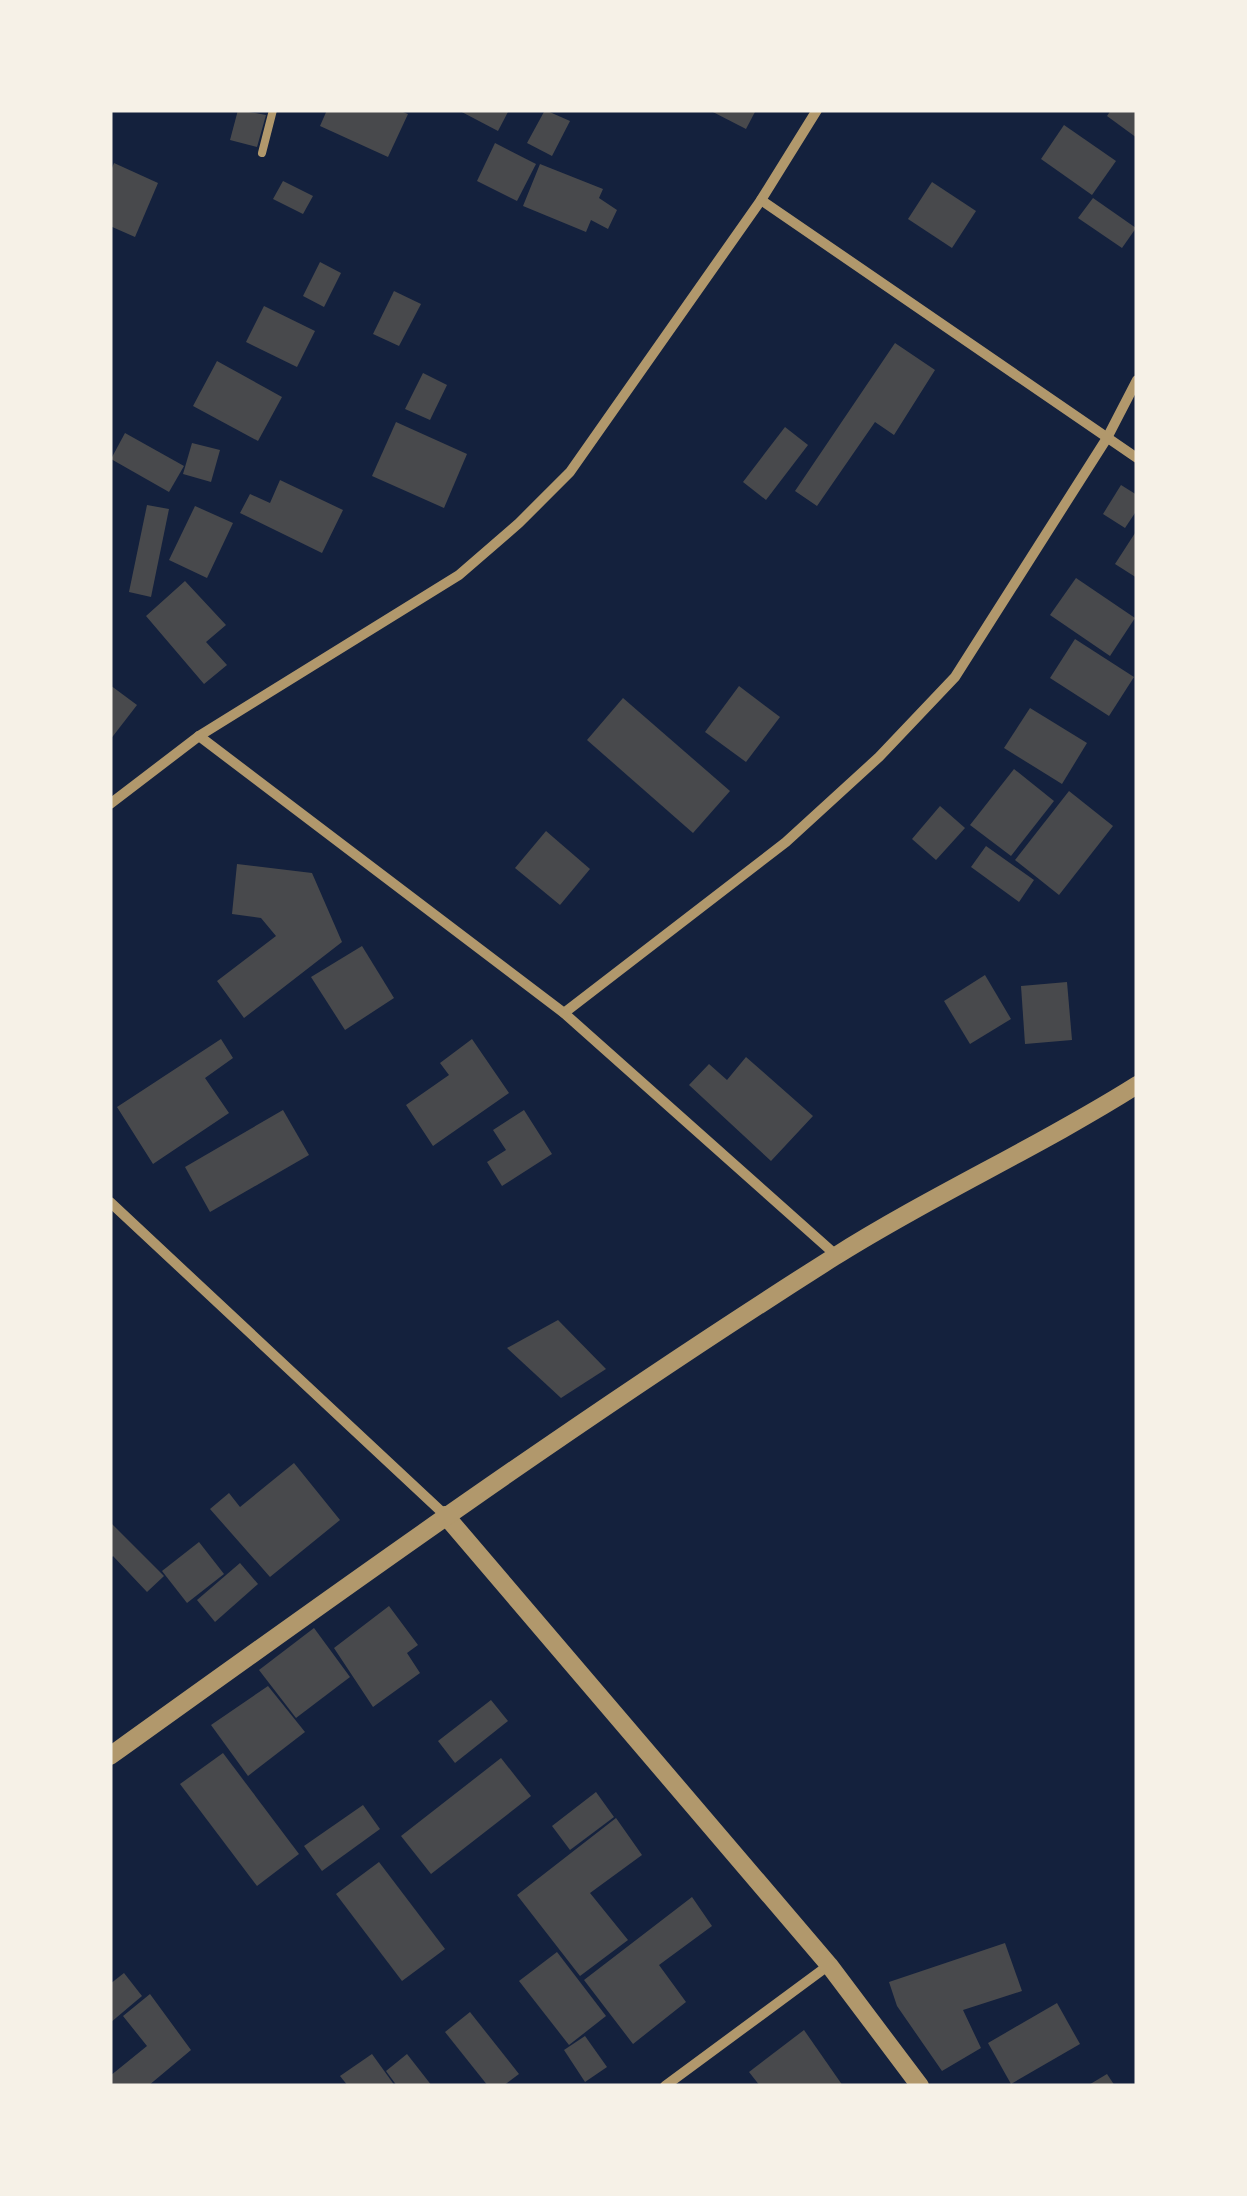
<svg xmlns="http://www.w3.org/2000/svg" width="1247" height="2196" font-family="'Titillium Web',sans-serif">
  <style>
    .building { fill: #48494c }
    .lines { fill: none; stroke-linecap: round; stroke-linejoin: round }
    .service { stroke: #b1986c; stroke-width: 8 }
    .minor { stroke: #b1986c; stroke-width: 10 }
    .tertiary { stroke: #b1986c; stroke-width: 18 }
  </style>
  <rect width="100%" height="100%" fill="#14213d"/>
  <g class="building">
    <path d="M238,110L266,115L257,147L230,140Z"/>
    <path d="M327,110H398L408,114L388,157L320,126Z"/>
    <path d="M458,110H509L498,131Z"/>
    <path d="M545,110L570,121L552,156L527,143Z"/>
    <path d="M709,110H756L746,129Z"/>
    <path d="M1111,110H1137V138L1107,116Z"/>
    <path d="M1064,125L1116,161L1092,195L1041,159Z"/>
    <path d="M495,143L536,164L517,201L477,181Z"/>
    <path d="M114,163L158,183L135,237L110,226V173Z"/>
    <path d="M540,164L603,189L599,198L617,210L608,229L591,220L586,232L523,206Z"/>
    <path d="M283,181L313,196L303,214L273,199Z"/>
    <path d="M932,182L976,211L952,248L908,219Z"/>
    <path d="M1093,198L1136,228L1122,248L1078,218Z"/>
    <path d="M320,262L341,273L324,307L303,296Z"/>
    <path d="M394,291L421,304L399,346L373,334Z"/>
    <path d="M264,306L315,331L297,367L246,342Z"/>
    <path d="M895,343L935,370L894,435L875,422L817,506L795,491Z"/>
    <path d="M217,361L282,397L258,441L193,406Z"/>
    <path d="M423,373L447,385L430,420L405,409Z"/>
    <path d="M396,422L467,454L444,508L372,476Z"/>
    <path d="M785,427L808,445L766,500L743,482Z"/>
    <path d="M125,433L184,466L169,492L111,459Z"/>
    <path d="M192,443L220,450L211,482L183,474Z"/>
    <path d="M280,480L343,510L322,553L240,513L250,494L270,503Z"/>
    <path d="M1121,485L1137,495V510L1125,528L1103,514Z"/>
    <path d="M147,505L169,509L151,597L129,592Z"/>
    <path d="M195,506L233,523L207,578L169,560Z"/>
    <path d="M1137,530V578L1115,564Z"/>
    <path d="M1076,578L1135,618L1110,656L1050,615Z"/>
    <path d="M185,581L226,625L206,642L227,665L204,684L146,616Z"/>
    <path d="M1075,639L1134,677L1109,716L1050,678Z"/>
    <path d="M110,685L137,705L110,740Z"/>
    <path d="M739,686L780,717L746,762L705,732Z"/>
    <path d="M623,698L730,791L693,833L587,740Z"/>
    <path d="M1030,708L1087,743L1062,784L1004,748Z"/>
    <path d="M1014,769L1054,801L1011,856L970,825Z"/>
    <path d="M1069,791L1113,826L1059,895L1015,860Z"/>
    <path d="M940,806L965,828L936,860L912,839Z"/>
    <path d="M546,831L590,869L560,905L515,868Z"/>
    <path d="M986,846L1034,880L1019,902L971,867Z"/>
    <path d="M237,864L312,873L342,942L244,1018L217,981L276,936L261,918L232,914Z"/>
    <path d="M362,946L394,998L345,1030L311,977Z"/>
    <path d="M985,975L1011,1019L970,1044L944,1001Z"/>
    <path d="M1067,982L1072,1040L1025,1044L1021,986Z"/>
    <path d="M221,1039L233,1058L205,1078L229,1113L153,1164L117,1107Z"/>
    <path d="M472,1039L509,1093L433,1146L406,1105L449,1075L440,1063Z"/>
    <path d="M746,1057L813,1116L771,1161L689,1085L709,1064L727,1080Z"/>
    <path d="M283,1110L309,1155L210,1212L185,1167Z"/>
    <path d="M524,1110L552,1154L502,1186L487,1162L506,1150L493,1130Z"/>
    <path d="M558,1320L606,1369L561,1398L507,1348Z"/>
    <path d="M294,1463L340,1520L270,1577L210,1509L229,1493L240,1507Z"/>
    <path d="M110,1522L164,1576L147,1592L113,1556L110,1559Z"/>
    <path d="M199,1542L224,1574L187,1603L162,1571Z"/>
    <path d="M240,1563L258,1584L215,1622L197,1600Z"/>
    <path d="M389,1606L418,1645L407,1653L420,1673L373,1707L334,1648Z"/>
    <path d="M314,1628L350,1677L296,1718L259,1670Z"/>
    <path d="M268,1686L305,1732L248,1776L211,1725Z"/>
    <path d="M491,1700L508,1721L455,1763L438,1741Z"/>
    <path d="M223,1753L299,1854L257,1886L180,1784Z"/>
    <path d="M501,1758L531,1796L431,1874L401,1836Z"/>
    <path d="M596,1792L614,1817L570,1850L552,1826Z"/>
    <path d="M363,1805L380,1829L322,1871L304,1846Z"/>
    <path d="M616,1818L642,1855L590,1893L628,1940L580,1976L517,1895Z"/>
    <path d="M379,1862L445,1949L402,1981L336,1894Z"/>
    <path d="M692,1897L712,1926L659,1965L686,2002L633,2044L584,1980Z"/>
    <path d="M1005,1943L1022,1991L963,2010L981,2048L942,2071L897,2006L889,1982Z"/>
    <path d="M557,1952L606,2016L569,2045L519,1981Z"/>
    <path d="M124,1973L142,1996L110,2023V1984Z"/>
    <path d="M150,1994L191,2050L148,2086H110V2076L147,2046L123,2016Z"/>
    <path d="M1057,2003L1080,2044L1011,2084L988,2043Z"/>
    <path d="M470,2012L519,2074L503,2086H488L445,2032Z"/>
    <path d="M804,2030L843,2086H760L749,2072Z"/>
    <path d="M585,2036L607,2067L585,2082L564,2050Z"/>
    <path d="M372,2054L395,2086H348L340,2076Z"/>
    <path d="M407,2054L432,2086H397L386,2071Z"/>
    <path d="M1107,2074L1115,2086H1087Z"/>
  </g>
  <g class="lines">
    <path class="service" d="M262,153L273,110"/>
    <g class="minor">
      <path d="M761,200L1137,458"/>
      <path d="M199,736L564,1013L837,1256"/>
      <path d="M110,804L199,736L459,575L519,523L570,472L761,200L817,110"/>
      <path d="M564,1013L786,842L879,757L955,677L1107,438L1137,380"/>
      <path d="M110,1202L445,1515"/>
      <path d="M665,2086L829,1965"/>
    </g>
    <g class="tertiary">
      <path d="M445,1515L829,1965L920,2086"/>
      <path d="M110,1756C348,1585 586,1414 834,1257C932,1195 1039,1147 1137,1085"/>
    </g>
  </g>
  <rect width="1247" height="2196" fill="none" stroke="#f6f1e7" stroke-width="225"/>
</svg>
